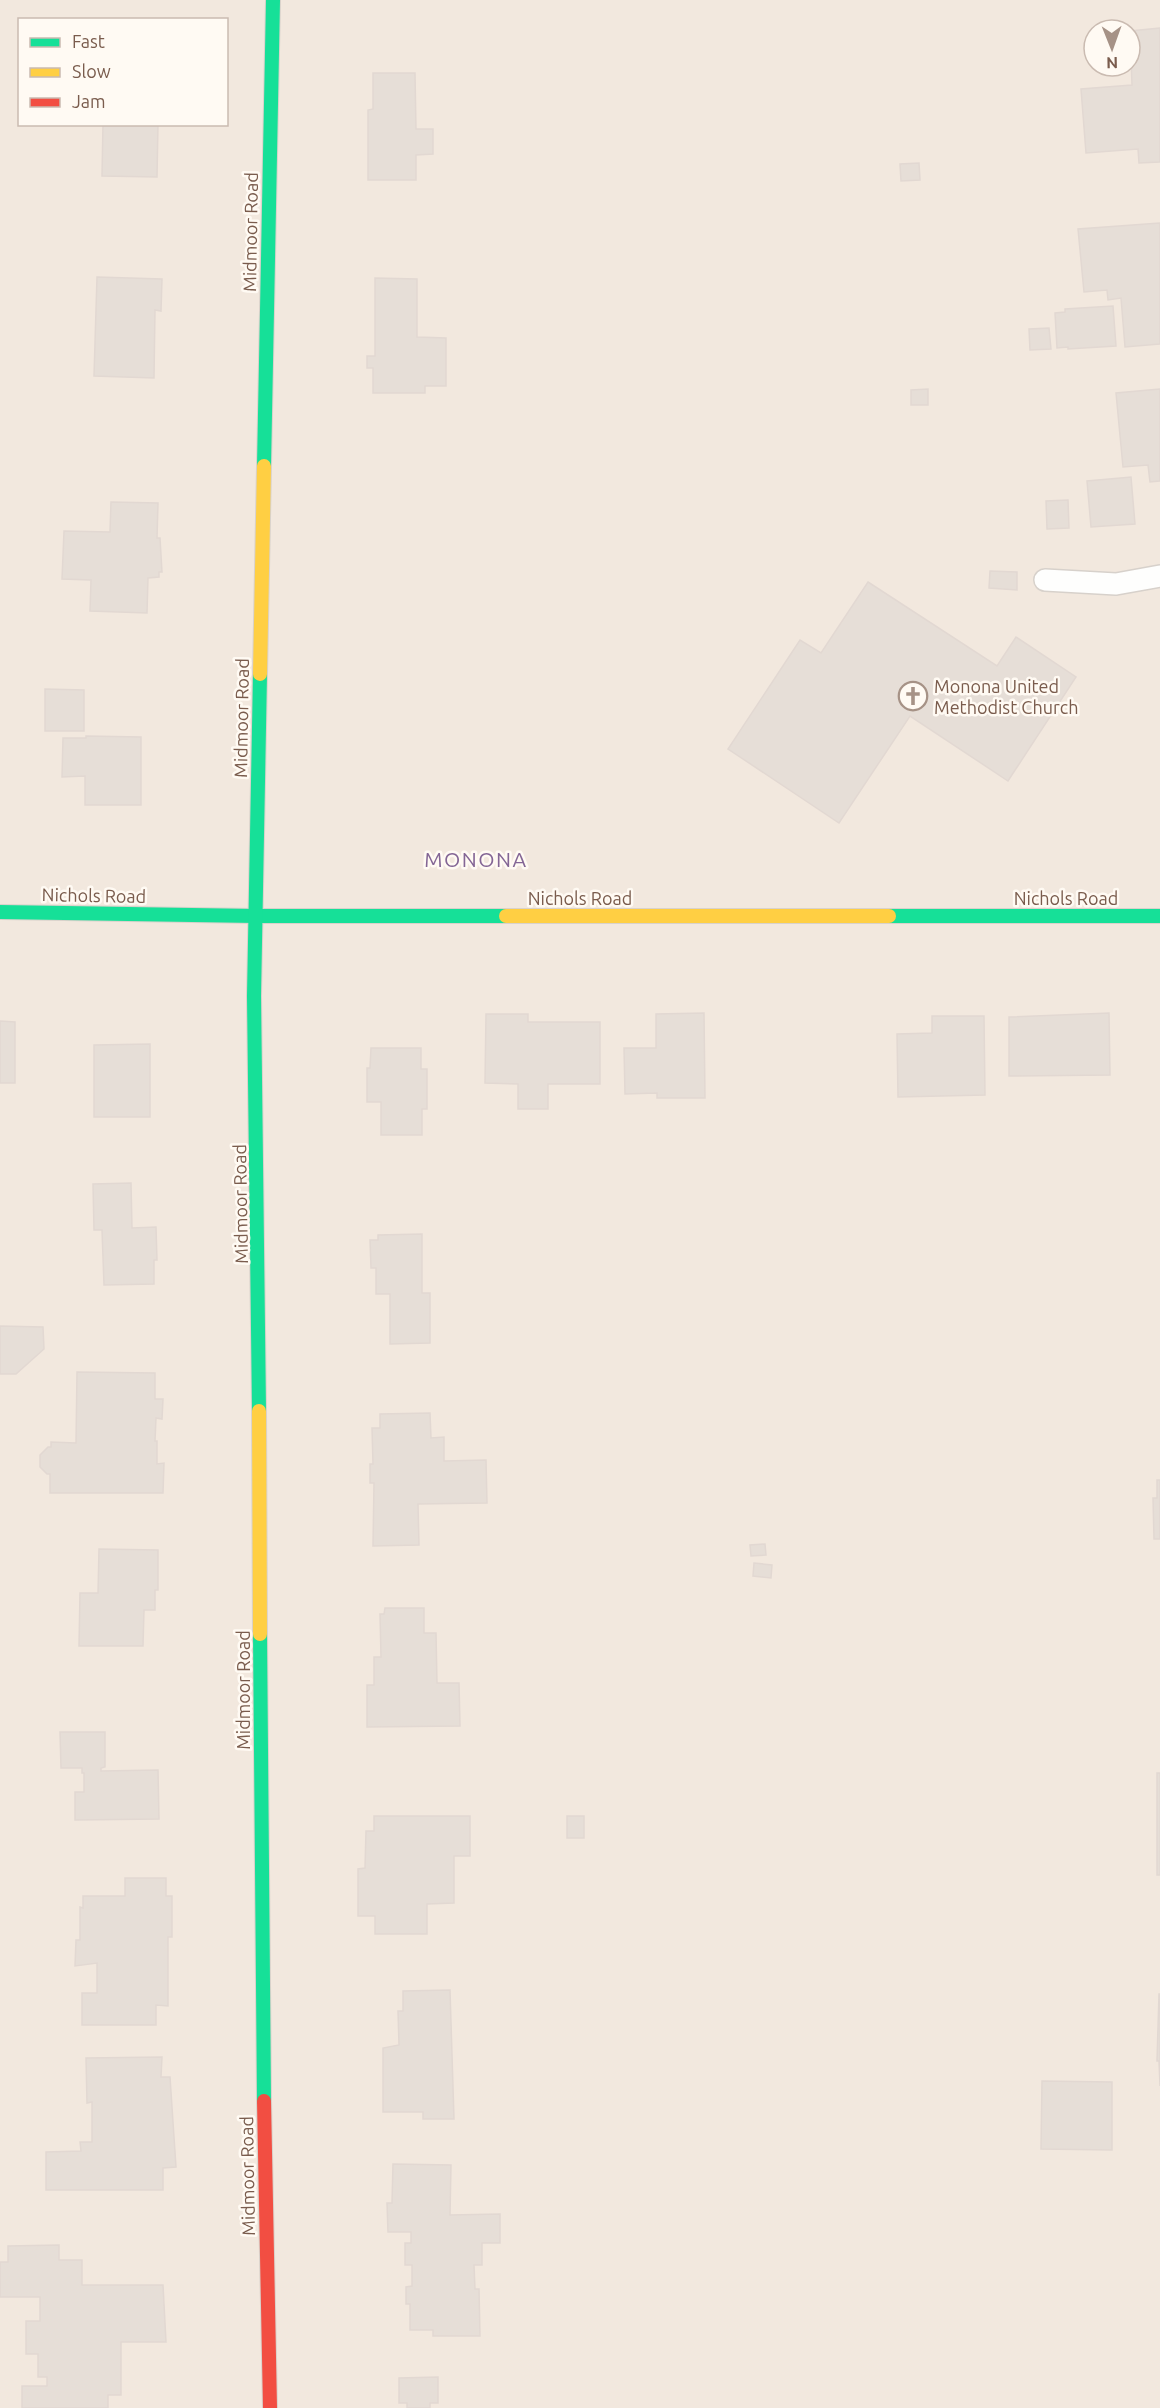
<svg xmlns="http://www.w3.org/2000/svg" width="1160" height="2408" font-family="Ubuntu,sans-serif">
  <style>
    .residential { fill: #f2e8de; fill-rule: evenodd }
    .building { fill: #e6ded7; stroke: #e2d8d2; stroke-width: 1.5 }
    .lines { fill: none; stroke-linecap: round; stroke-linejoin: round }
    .lane-casing { stroke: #d7d1cb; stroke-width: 24 }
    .fast-casing { stroke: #d9d2cb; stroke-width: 16 }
    .slow-casing { stroke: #d9d2cb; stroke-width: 16 }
    .jam-casing { stroke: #d9d2cb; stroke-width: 16 }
    .lane { stroke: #fefefd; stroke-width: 21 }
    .fast { stroke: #16e098; stroke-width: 14 }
    .slow { stroke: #ffcf43; stroke-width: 14 }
    .jam { stroke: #f24e42; stroke-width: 14 }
    .labels { text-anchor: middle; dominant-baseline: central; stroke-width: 5; stroke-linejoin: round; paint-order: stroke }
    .street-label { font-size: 18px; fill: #7a5c4d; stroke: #fffaf3 }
    .poi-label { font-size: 18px; fill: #7a5c4d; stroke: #fffaf3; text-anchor: start }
    .quarter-label { font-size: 21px; letter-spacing: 1.5px; fill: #846695; stroke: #fffaf3 }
  </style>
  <rect width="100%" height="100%" fill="#f9f5f0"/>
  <path class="residential" d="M0,0H1160V2408H0ZM20,20H226V124H20ZM1094,30H1130V66H1094Z"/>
  <g class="building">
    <path d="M1160,28V162L1139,163L1138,149L1086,153L1081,89L1132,85L1130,31Z"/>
    <path d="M373,73H415L416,129H433V154L416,155V180H368V110L373,109Z"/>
    <path d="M103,124H158L157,177L102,176Z"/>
    <path d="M919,163L920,180L901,181L900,164Z"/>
    <path d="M1160,223V344L1125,347L1121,298L1108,300L1107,290L1084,292L1078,229Z"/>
    <path d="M97,277L162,279L161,311L155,310L154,378L94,376Z"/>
    <path d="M375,278L417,279V337L446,338V386H425V393H373V368H367V356H375Z"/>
    <path d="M1113,306L1116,346L1068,349V347L1057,348L1055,313L1065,312V309Z"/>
    <path d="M1049,328L1051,349L1030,350L1029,329Z"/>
    <path d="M928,389V405H911V390Z"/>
    <path d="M1160,389V481L1150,482L1148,465L1123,467L1116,393Z"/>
    <path d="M1131,477L1135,524L1091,527L1087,481Z"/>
    <path d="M1068,500L1069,528L1047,529L1046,501Z"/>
    <path d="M111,502L158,503L157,538H160L162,572H159V577L148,578L147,613L90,611L91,580L62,579L64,531L110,532Z"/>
    <path d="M990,571L1017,572V590L989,588Z"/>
    <path d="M868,582L997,666L1016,637L1076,677L1008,781L910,716L839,823L728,749L800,640L821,653Z"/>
    <path d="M45,689L84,690V731H45Z"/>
    <path d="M86,736L141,737V805H85V776L62,777L63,738H86Z"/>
    <path d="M704,1013L705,1098H657V1093L625,1094L624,1048H656V1014Z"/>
    <path d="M1109,1013L1110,1075L1009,1076V1017Z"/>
    <path d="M486,1014H528V1022H600V1084H548V1109H518V1084L485,1083Z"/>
    <path d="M932,1016H984L985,1095L898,1097L897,1034L932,1033Z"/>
    <path d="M0,1021L15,1022V1083H0Z"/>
    <path d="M150,1044V1117H94V1045Z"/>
    <path d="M371,1048H421V1069H427V1109H422V1135H381V1102H367V1068H370Z"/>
    <path d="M131,1183L132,1228L156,1227L157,1260H154V1284L104,1285L102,1230H94L93,1184Z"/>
    <path d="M422,1234V1293H430V1343L390,1344V1294H376V1268H371L370,1240H378V1235Z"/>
    <path d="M0,1326L43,1327L44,1349L16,1374H0Z"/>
    <path d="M77,1372L155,1373V1399H163L162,1419L156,1418L155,1441H157V1464L164,1463L163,1493H50V1474H47L40,1467V1455L48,1447H51V1442L76,1443Z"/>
    <path d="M430,1413L431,1438L444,1437V1461L486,1460L487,1503L418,1504L419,1545L373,1546L374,1483H370V1464H373L372,1428H380V1414Z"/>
    <path d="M1157,1480H1160V1539H1154L1153,1498H1157Z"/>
    <path d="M765,1544L766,1555L751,1556L750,1545Z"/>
    <path d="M99,1549L158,1550V1590H155V1610H144L143,1646H79L80,1593H98Z"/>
    <path d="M754,1563L772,1565L771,1578L753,1576Z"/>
    <path d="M385,1608H424V1633H436L437,1683H459L460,1726L367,1727V1685H374V1657H381L380,1614H384Z"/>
    <path d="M60,1732H105V1767L101,1768V1771L158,1770L159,1819L75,1820V1792H84V1773H82V1768H61Z"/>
    <rect x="1157" y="1773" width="3" height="102"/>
    <path d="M374,1816H470V1856H454V1903L427,1904V1934H375V1916H358V1869L365,1868L366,1831H374Z"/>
    <rect x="567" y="1816" width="17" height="22"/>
    <path d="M125,1878H166V1896H172V1937H168V2006L156,2005V2025H82V1993H97V1963L75,1966L76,1940H80V1907L83,1908V1896H125Z"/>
    <path d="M450,1990L454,2119H423V2112H383V2048L399,2045L398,2011H403V1991Z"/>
    <path d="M1159,1994H1160V2086L1159,2061H1157Z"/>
    <path d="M162,2057L161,2077H170L176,2167L163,2168V2190H46V2152L81,2151L80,2142H92V2102L87,2103L86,2058Z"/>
    <path d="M1042,2081L1112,2082V2150L1041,2149Z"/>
    <path d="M393,2164L451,2165L450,2215L500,2214V2243H482V2265H474L475,2289H479L480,2336H433V2330H410V2304H406V2287L412,2286V2265H405V2243H411V2232H388L387,2203H392Z"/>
    <path d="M59,2245V2260H82V2285H163L166,2342H121V2395H108V2408H22V2386H47V2377H38V2354H26V2321H40V2297H0V2262H8V2246Z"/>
    <path d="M438,2377V2403H430V2408H407V2403H399V2378Z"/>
  </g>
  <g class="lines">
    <g class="lane-casing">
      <path id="lane" d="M1045,580L1116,584L1160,576"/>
    </g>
    <g class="fast-casing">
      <g id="fast">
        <path d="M264,466L273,0"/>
        <path d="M0,912L256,916H506"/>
        <path d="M889,916H1160"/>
        <path d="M259,1411L254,996L260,674"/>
        <path d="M260,1634L264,2101"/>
      </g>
    </g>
    <g class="slow-casing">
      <g id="slow">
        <path d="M260,674L264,466"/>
        <path d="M506,916H889"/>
        <path d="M259,1411L260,1634"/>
      </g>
    </g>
    <g class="jam-casing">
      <path id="jam" d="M264,2101L270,2408"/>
    </g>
    <use href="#lane" class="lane"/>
    <use href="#fast" class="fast"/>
    <use href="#slow" class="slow"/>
    <use href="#jam" class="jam"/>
  </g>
  <defs>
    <g id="church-ring" transform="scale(1.5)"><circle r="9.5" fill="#fffaf3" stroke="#a69286" stroke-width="1.5"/><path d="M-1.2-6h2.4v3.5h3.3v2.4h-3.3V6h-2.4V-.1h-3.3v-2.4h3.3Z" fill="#a69286"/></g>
  </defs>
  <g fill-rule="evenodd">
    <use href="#church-ring" x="913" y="696"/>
  </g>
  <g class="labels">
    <g class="street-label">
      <text transform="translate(250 232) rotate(-89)">Midmoor Road</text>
      <text transform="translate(241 718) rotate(-89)">Midmoor Road</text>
      <text transform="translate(94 895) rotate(1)">Nichols Road</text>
      <text x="580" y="898">Nichols Road</text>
      <text x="1066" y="898">Nichols Road</text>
      <text transform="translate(240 1204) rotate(-91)">Midmoor Road</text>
      <text transform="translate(243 1690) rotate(-90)">Midmoor Road</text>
      <text transform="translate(247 2176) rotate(-91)">Midmoor Road</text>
    </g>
    <g class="poi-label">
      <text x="934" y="686">Monona United<tspan x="934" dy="21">Methodist Church</tspan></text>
    </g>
    <g class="quarter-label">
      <text x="476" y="859">MONONA</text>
    </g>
  </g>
  <rect x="18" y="18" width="210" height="108" fill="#fffaf3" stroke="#cabbb1" stroke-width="1.5"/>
  <rect x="30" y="38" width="30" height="9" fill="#16e098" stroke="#cabbb1" stroke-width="1.5"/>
  <text x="72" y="48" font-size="18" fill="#7a5c4d">Fast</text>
  <rect x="30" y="68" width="30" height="9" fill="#ffcf43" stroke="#cabbb1" stroke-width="1.5"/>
  <text x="72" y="78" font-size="18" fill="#7a5c4d">Slow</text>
  <rect x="30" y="98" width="30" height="9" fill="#f24e42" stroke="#cabbb1" stroke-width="1.5"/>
  <text x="72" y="108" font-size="18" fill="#7a5c4d">Jam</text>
  <g transform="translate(1112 48) rotate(179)"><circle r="28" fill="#fffaf3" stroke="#cabbb1" stroke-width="1.5"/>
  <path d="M0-4.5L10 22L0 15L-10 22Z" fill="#a69286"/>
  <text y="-9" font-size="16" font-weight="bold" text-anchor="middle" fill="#7a5c4d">N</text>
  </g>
</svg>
